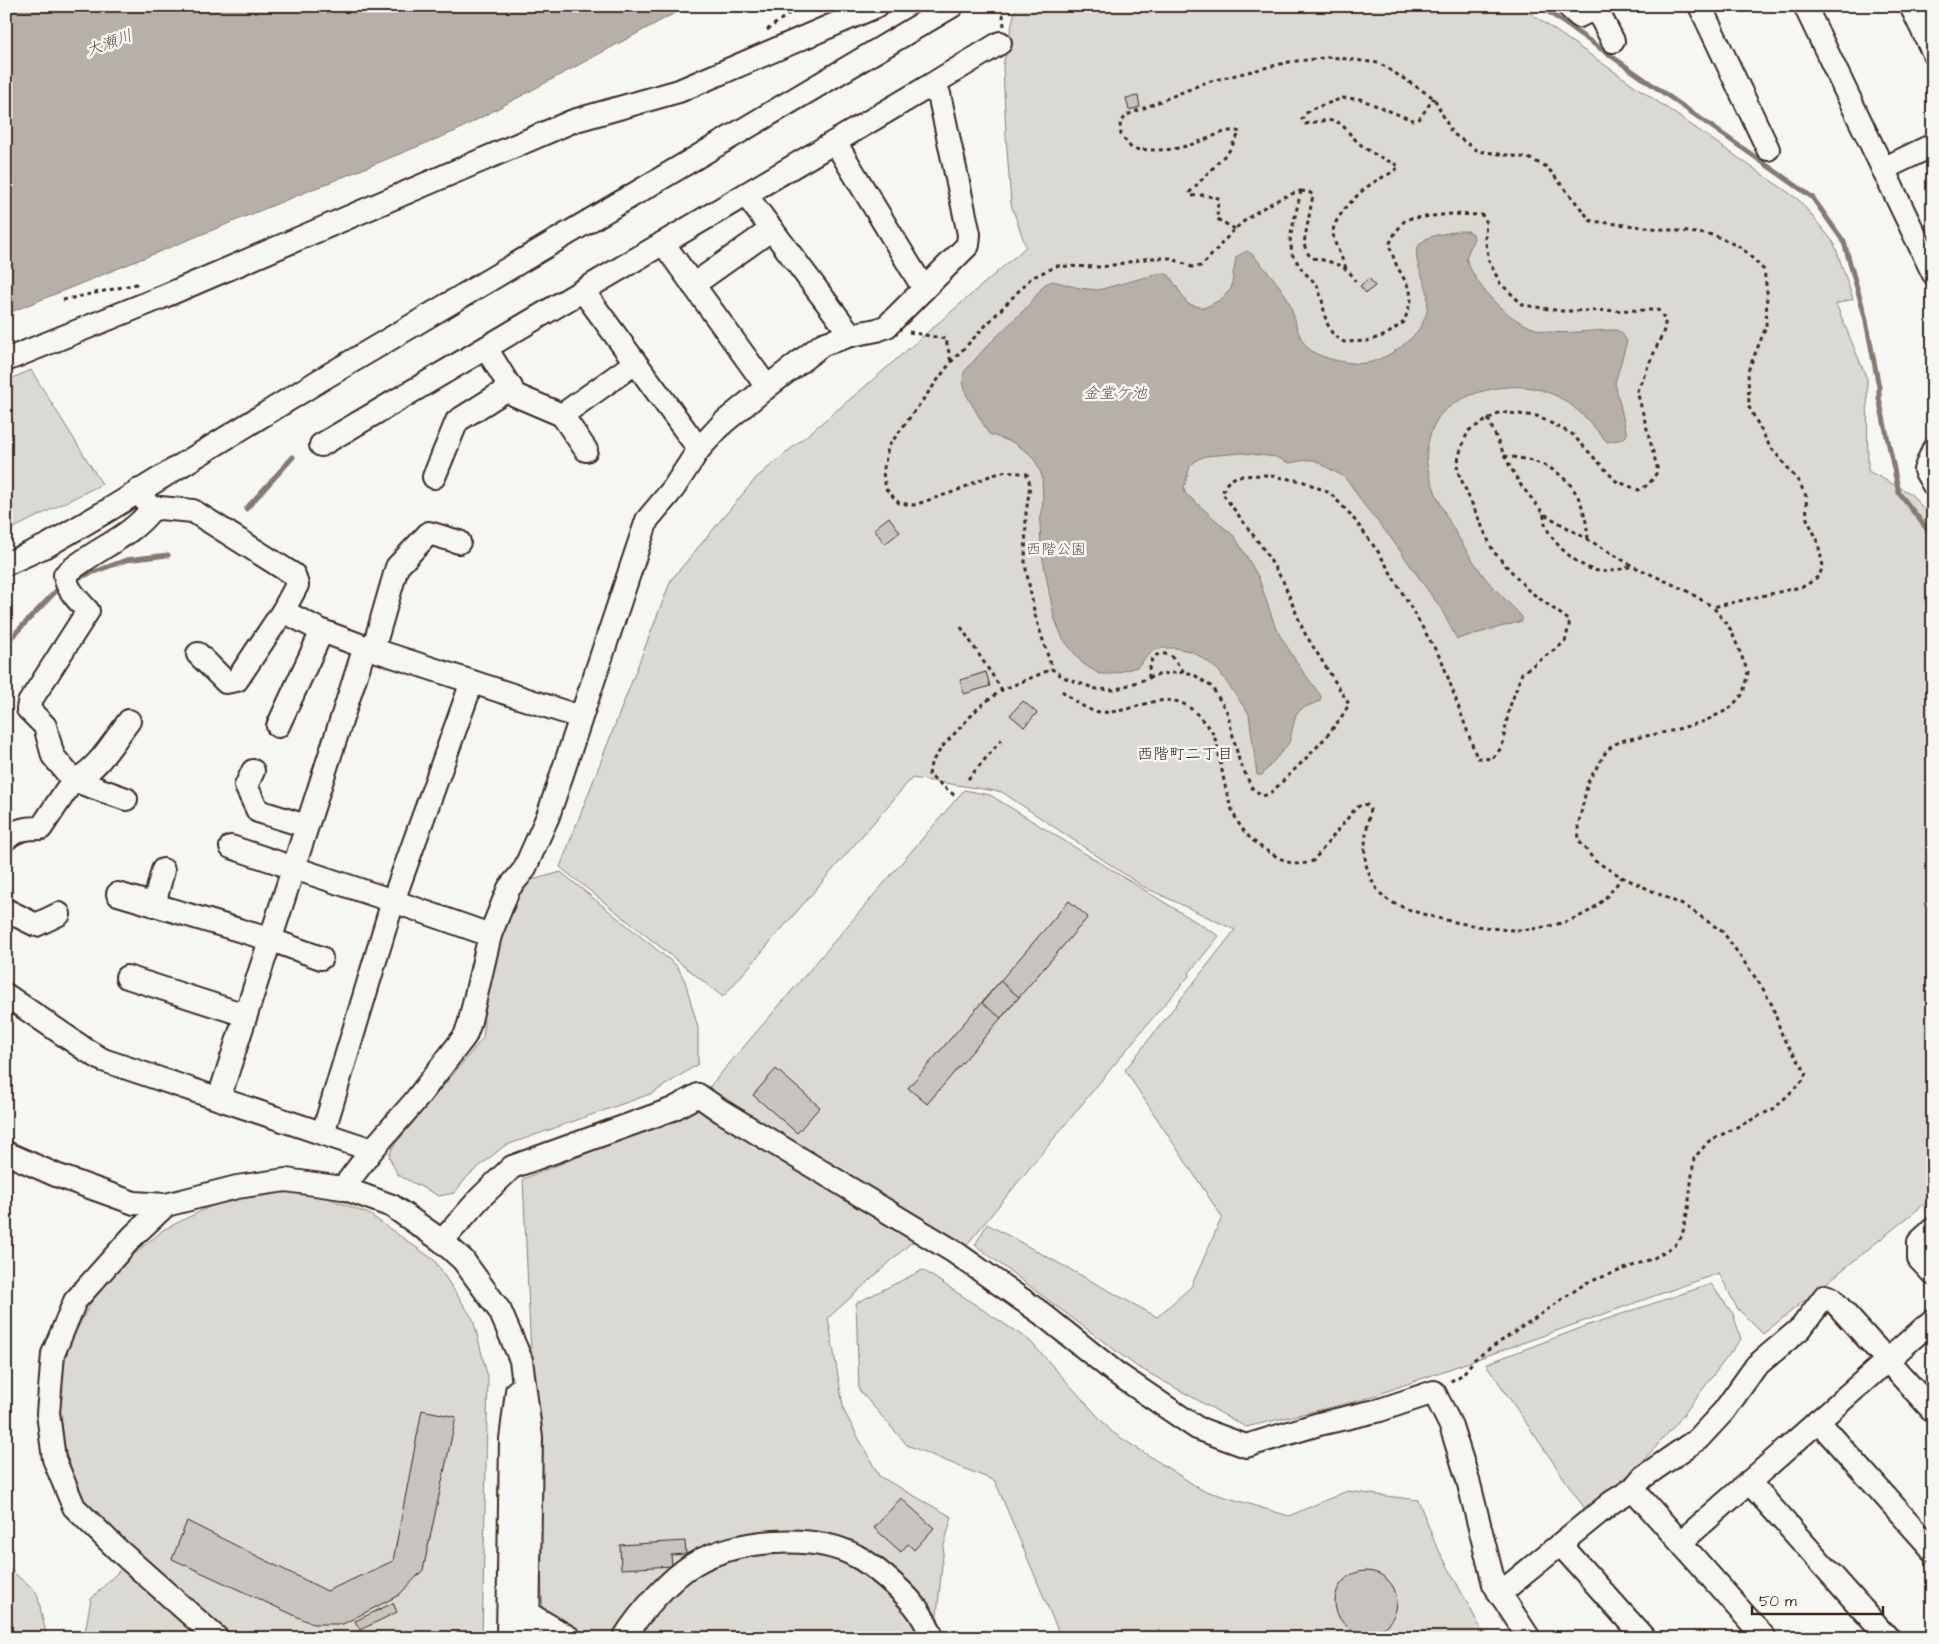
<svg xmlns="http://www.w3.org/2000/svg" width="1939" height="1644" font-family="'Architects Daughter','Klee One',sans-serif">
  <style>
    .green { fill: #dad9d3; stroke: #8a8278 }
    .water { fill: #b6b0a9; stroke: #857a71 }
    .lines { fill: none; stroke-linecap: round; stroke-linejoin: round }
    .stream { stroke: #857a71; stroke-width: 5 }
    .building { fill: #c8c3be; stroke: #3b2a1e }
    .minor-casing { stroke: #3b2a1e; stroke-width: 26 }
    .path { stroke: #3b2a1e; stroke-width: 3; stroke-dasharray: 4 4; stroke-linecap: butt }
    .minor { stroke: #f6f6f2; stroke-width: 22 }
    .labels { text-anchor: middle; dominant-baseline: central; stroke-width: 5; stroke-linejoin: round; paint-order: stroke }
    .park-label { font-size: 15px; fill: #63564b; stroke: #f6f6f2 }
    .water-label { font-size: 16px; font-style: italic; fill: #605248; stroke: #f6f6f2 }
    .neighbourhood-label { font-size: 16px; fill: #3b2a1e; stroke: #f6f6f2 }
  </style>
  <rect width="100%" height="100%" fill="#f6f6f2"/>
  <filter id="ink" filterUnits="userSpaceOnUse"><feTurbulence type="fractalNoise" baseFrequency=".02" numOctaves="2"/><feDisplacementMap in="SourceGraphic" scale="10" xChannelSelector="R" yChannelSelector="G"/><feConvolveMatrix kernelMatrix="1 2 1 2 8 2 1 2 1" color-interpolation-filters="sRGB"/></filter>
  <g filter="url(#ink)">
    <g class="green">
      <path d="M1017,6H1520L1799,200L1834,243L1853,299L1836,304L1867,379L1868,471L1910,493L1933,519V583L1925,602L1933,610V1197L1763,1334L1737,1308L1719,1273L1362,1400L1246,1427L1136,1366L975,1245L987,1224L1157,1317L1191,1287L1222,1217L1125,1070L1235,930L1142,886L1002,792L912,778L723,997L560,867L671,580L756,478L861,390L1026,247L1011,204L1006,136L1003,66L1014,14Z"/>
      <path d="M31,370L102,484L6,532V381Z"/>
      <path d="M964,790L990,795L1219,936L1189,973L1190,975L1150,1021L965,1247L705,1092Z"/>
      <path d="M561,872L677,966L685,981L698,1028V1064L653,1093L504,1146L469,1175L454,1193L439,1196L398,1175L389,1157L392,1148L483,1038L484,1026L483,1010L508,907L524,879H536Z"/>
      <path d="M698,1108L913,1241L828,1318L844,1411L879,1476L952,1517L944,1545L937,1615L945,1638H544L523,1179Z"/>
      <path d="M310,1191L369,1214L434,1260L473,1319L488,1378L482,1638H225L87,1508L66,1455L56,1382L74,1335L102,1281L163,1230L209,1207L254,1192Z"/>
      <path d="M923,1270L1030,1341L1112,1432L1202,1490L1289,1516L1347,1491L1418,1500L1435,1543L1486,1638H1061L995,1481L907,1445L859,1390L856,1303Z"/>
      <path d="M1711,1284L1733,1314L1741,1339L1677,1423L1635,1470L1585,1509L1486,1364L1586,1326Z"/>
      <path d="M6,1566L37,1593L47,1638H6Z"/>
      <path d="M124,1566L203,1638H84L91,1599Z"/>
    </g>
    <g class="water">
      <path d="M6,6H688L456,131L6,314Z"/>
      <path d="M1459,231H1468L1473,234L1474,238L1466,258C1477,290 1513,328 1549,332C1570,334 1594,330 1615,330L1621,332L1627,341L1615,383L1627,435L1623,439L1607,442C1590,422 1573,401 1547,392C1516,380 1468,389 1443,412C1432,422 1424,449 1427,464C1434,501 1462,545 1483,575C1494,590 1510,603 1522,617V621L1457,639L1441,609L1391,538L1364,505L1351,485L1344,477L1314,460H1306L1289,463L1276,457L1242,453L1206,456L1198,459L1190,466L1184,488L1185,493L1235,537L1258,576L1276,629L1299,666L1321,696L1320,701L1303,708L1296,714L1289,743L1262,775H1257L1249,714L1218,670L1208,662L1193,652L1176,648H1161L1152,652L1137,667L1112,674H1099L1082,663L1063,639L1054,617L1041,549L1040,523L1043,500L1042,476L1037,464L1030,454L1014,443L989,434L966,394L963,381L964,372L986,347L1027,307L1045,284L1053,281L1079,288L1098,290L1161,273L1169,275L1188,304L1204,308L1220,300L1231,289L1236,257L1247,251L1253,255C1265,269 1280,284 1288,300C1296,316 1295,336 1309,349C1320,359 1353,365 1367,363C1391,358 1424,334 1427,310C1428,304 1428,296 1427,291C1425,279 1412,259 1418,247C1424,234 1447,234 1459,231Z"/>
    </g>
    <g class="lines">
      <g class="stream">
        <path d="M1540,6L1812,197L1844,242L1865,316L1879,387V398L1899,493L1933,537"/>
        <path d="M246,509L293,457"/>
        <path d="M78,578L126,560L168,555"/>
        <path d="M6,643L57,590"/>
      </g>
    </g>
    <g class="building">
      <path d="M1138,96L1140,107L1129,110L1126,98Z"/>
      <path d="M1369,278L1375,286L1366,293L1360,286Z"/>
      <path d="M889,517L900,532L885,544L874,529Z"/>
      <path d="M986,672L990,686L964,694L960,680Z"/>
      <path d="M1023,701L1037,713L1024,727L1010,715Z"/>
      <path d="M1069,901L1088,917L927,1104L908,1088Z"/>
      <path d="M1000,981L1019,997L1001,1018L982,1003Z"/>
      <path d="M776,1069L820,1107L797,1133L753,1095Z"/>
      <path d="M422,1410L456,1417L423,1570L399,1595L343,1624H313L172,1559L187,1521L327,1591L393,1561Z"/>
      <path d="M901,1498L934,1528L914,1550L908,1544L901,1552L874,1528Z"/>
      <path d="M685,1541L686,1554L671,1555L672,1566L621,1569L620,1545Z"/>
      <circle cx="1366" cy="1602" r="31"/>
      <path d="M393,1603L397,1612L360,1630L355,1621Z"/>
    </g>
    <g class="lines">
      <g class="minor-casing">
        <g id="minor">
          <path d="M1568,6L1579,16L1600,6"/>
          <path d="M1595,6L1613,41"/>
          <path d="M1700,6L1768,149"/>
          <path d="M1805,6L1933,273"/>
          <path d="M1911,6L1933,52"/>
          <path d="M926,88L1000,43"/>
          <path d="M835,142L924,289"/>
          <path d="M1883,169L1933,145"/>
          <path d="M746,195L851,335"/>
          <path d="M663,243L767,387"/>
          <path d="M693,285L772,229"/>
          <path d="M583,291L699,449"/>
          <path d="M486,348L515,395L562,415L635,363"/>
          <path d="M6,360L160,298L573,121L679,91L877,6"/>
          <path d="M562,415L586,450"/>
          <path d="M321,445L926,88L939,94L969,234L968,245L887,326L877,330L851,335L823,344L767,387L723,423L699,449L673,489L647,520L548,816L524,870L509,888L490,935L469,1025L465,1036L415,1101L372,1150L343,1188"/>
          <path d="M1933,450L1925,470L1933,484"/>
          <path d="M434,477L457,421L511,387"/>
          <path d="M151,510L160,508L193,511L294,575L297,585L283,611L237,680L226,682L198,654"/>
          <path d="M6,564L48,545L110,509L322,379L952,6"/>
          <path d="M283,611L322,631L365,647"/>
          <path d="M373,650L397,567L429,533L459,542"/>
          <path d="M278,726L322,631"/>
          <path d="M253,771L246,786L258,811L306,826"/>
          <path d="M126,799L73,780L53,756L45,726L28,709L29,703L88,611C79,601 66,589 65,575C92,550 129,539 151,510L139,490"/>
          <path d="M6,839C17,829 26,828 41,828L73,780C95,774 115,739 129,721"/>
          <path d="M231,847L393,901L490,935"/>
          <path d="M118,894L269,939L321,958"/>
          <path d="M154,905L163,870"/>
          <path d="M6,910L36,925L59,914"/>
          <path d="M127,977L245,1015"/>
          <path d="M6,995L86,1050L103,1060L372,1150"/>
          <path d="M219,1098L365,647L580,717"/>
          <path d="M323,1133L393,901L472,682"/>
          <path d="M6,1153L56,1175L134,1203L166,1205L237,1187L286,1180L343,1188L392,1206L442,1241L463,1260L500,1311L521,1360L531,1438L528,1638"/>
          <path d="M166,1205L133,1236L75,1301L53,1354L48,1413L54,1459L74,1507L117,1549L217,1638"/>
          <path d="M1933,1229L1919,1242V1259L1933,1274"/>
          <path d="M442,1241L480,1198L512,1167L673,1109L698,1095L721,1111L953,1251L1041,1313L1116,1373L1197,1428L1246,1446L1319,1424L1380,1410L1434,1392L1451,1426L1468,1480L1494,1584L1529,1638"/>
          <path d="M1818,1421L1933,1550"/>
          <path d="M1749,1482L1888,1638"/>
          <path d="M1633,1489L1643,1477L1698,1439L1724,1411L1756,1366L1801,1328L1825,1296L1831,1298L1933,1411"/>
          <path d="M1681,1542L1933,1320"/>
          <path d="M1561,1545L1644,1638"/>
          <path d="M1499,1594L1612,1502L1633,1489L1765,1638"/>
          <path d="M529,1614L570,1638"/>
          <path d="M508,1638L511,1439L517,1391"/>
          <path d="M624,1638C639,1614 670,1578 694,1564C735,1539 813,1533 856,1556C872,1564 903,1591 914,1605C922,1614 928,1627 933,1638"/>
        </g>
      </g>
      <g class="path">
        <path d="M1004,26L1003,15L1007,6"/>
        <path d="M767,30L799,6"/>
        <path d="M1301,191L1290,238L1292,254L1303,271L1317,285L1322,300L1326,321L1333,335L1344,342L1367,341L1386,335L1404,322L1411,301L1410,290L1396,264L1389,245L1395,233L1406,219L1451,214L1482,215L1486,219L1485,238L1489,261L1500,283L1523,305L1562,311L1658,310L1665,319V328L1637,391L1658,471L1649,484L1639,490L1616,481L1572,434L1537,416L1500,412L1468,431L1459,455L1457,470L1493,551L1528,590L1570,621L1565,642L1522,673L1509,709L1502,747L1492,759L1477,758L1442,661L1379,553L1351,515L1330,493L1302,481L1265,475L1237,476L1227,483L1222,493L1262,547L1283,581L1304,632L1349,704C1331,738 1297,766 1271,793L1263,796L1252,788L1239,760L1227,712L1212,687L1193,674L1184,672L1161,674L1114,690L1096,689L1063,677L1052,669L1035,615L1025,564L1026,513L1030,485L1027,474L1006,471L987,477L956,491L914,505L899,503L886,489L883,473L888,447L951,362L1031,278L1057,266L1102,267L1150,258H1170L1192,267L1201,266C1213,255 1222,242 1233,231C1249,215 1280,196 1301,191Z"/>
        <path d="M1301,191L1309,192L1313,195L1304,243C1305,247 1307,254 1311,257C1313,259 1316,258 1319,259C1334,263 1349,266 1355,281"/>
        <path d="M1235,229L1217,219L1218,198L1203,195L1191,196L1190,192L1229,151L1240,132C1230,128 1219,134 1209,138C1176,151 1167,151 1132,149L1121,135L1120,123L1127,115L1207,82L1289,62L1331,57L1379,63L1434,98L1452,133L1478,151L1528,158L1547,167L1591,221L1714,235L1742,248L1764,270L1767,291L1766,327L1748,371L1749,407L1769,445L1799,482L1806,496L1807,519L1817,539L1823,566L1819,576L1805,586L1713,607L1731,630L1748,672L1743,694L1729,709L1705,721L1671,731L1620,741L1607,750L1588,782L1578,826L1579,841L1595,861L1622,877L1687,907L1723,932L1762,987L1772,1005L1783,1038L1806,1072L1804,1079L1775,1108L1709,1141L1694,1158L1688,1209L1682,1236L1675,1245L1654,1258L1586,1283L1475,1359L1462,1375L1449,1382"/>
        <path d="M1346,268C1342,257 1333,243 1333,232C1333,217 1362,189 1374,182C1383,176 1393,174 1399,166C1387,160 1376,156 1365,148C1337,127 1349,114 1306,124L1302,119L1309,110L1343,98L1360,99L1412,120L1419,119L1434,98"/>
        <path d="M63,300L141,283"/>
        <path d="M909,332L946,339L951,362"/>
        <path d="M1488,419L1507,461L1520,484L1544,514L1633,566L1687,591L1713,607"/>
        <path d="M1504,456C1557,461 1585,484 1588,540"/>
        <path d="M1544,514C1541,534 1575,565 1594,570C1607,574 1620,569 1633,566"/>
        <path d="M961,627L1002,690"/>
        <path d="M1149,678C1148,663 1153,648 1171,656L1184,672"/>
        <path d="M1062,691C1071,698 1083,708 1094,711C1126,719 1162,686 1190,708C1197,713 1203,721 1209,728C1216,736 1218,749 1220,760C1228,802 1232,833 1274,855C1289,863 1296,867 1313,861L1355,809L1362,804L1367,805L1370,809C1367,831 1360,855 1370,876C1373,884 1379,893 1385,898C1410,916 1490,931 1521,930C1540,929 1563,924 1580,916C1598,908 1611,893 1622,877"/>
        <path d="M968,779L1004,737"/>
        <path d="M954,795L929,775L931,763L943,746L980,706L1002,690L1052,669"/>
      </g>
      <use href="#minor" class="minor"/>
    </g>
  </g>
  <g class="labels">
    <g class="park-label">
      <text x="1056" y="549">西階公園</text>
    </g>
    <g class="water-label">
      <text transform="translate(109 43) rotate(-20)">大瀬川</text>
      <text x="1115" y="393">金堂ケ池</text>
    </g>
    <g class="neighbourhood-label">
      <text x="1185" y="754">西階町二丁目</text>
    </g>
  </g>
  <rect width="1939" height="1644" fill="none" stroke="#f6f6f2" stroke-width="25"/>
  <rect x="12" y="12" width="1914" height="1619" fill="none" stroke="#3b2a1e" stroke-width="2" filter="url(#ink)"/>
  <path d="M1752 1606v8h131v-8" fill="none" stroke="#3b2a1e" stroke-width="2.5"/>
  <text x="1759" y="1606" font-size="15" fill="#3b2a1e" stroke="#f6f6f2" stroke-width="4" paint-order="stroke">50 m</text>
</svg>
